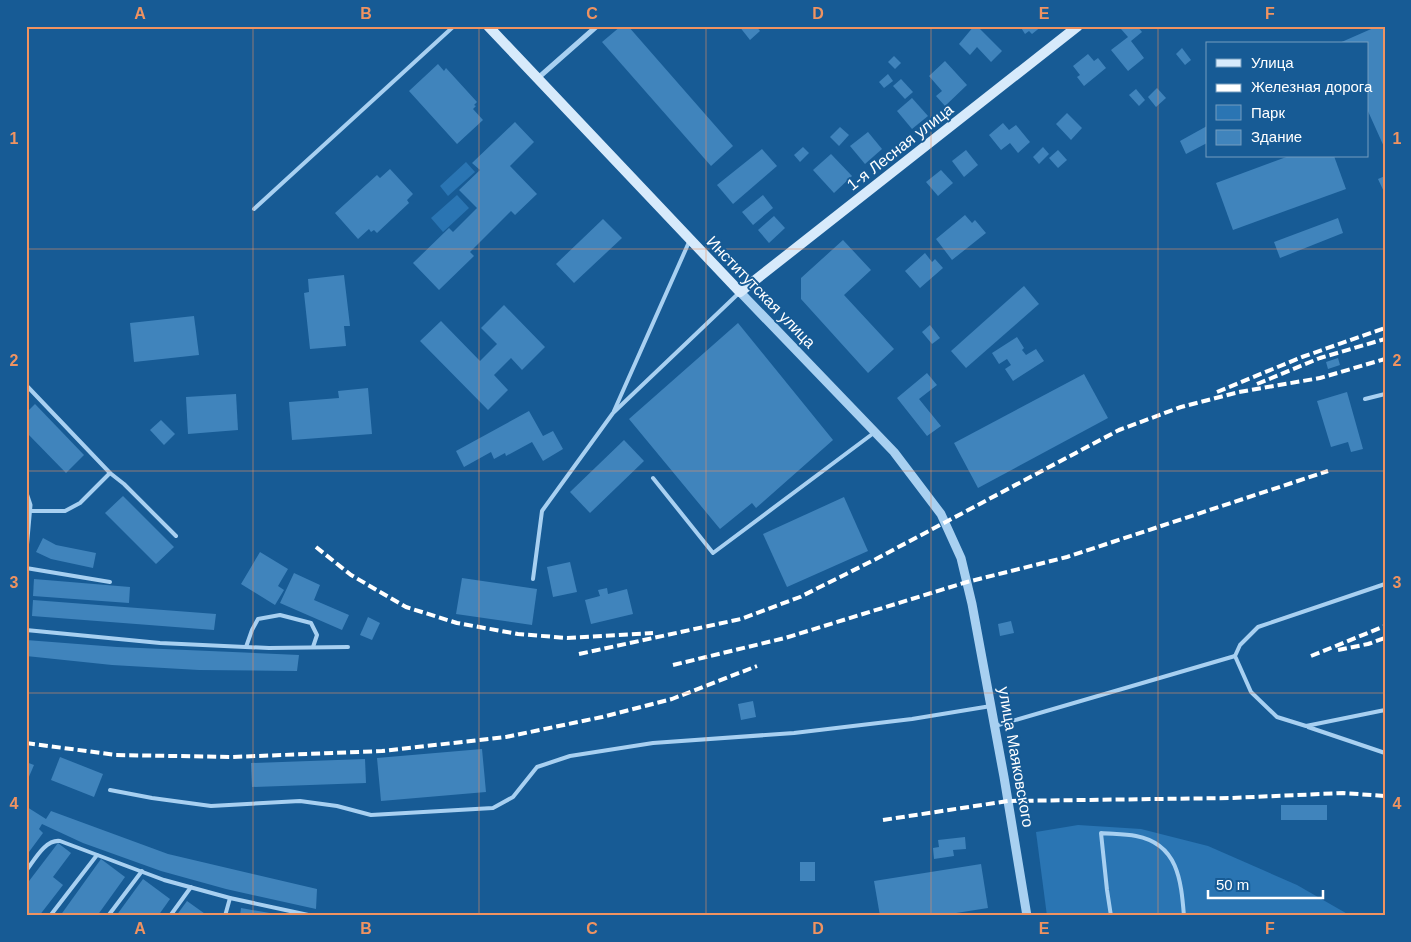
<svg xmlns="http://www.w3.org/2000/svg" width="1411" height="942" font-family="Arial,sans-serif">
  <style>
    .green { fill: #2a75b3 }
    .building { fill: #4084bc }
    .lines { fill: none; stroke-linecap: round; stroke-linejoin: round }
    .service { stroke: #a8d0f1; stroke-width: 4 }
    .minor { stroke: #a8d0f1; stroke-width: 5 }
    .tertiary { stroke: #a8d0f1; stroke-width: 9 }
    .secondary { stroke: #d7eafb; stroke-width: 10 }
    .rail { stroke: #fff; stroke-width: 4; stroke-dasharray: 9 4; stroke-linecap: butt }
    .grid { fill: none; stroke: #f09361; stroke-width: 1; stroke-opacity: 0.55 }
    .labels { text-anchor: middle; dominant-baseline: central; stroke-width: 4; stroke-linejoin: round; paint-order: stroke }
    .street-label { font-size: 16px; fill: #fff; stroke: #175b95 }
    .neatline { fill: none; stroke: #f09361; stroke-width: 2 }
    .grid-label { font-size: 16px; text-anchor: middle; font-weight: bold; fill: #f09361 }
  </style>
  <rect width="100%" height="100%" fill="#175b95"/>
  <g class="green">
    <path d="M466,162L475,172L448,196L440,186Z"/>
    <path d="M457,195L469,208L443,232L431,218Z"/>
    <path d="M1078,825L1141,829L1208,846L1297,885L1351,916H1047L1036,832Z"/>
  </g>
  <g class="building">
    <path d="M621,26H628L733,146L711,166L602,42Z"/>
    <path d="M739,26H756L760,31L750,40Z"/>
    <path d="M974,26H977L1002,51L991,62L977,47L970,55L959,44Z"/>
    <path d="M1020,26H1042L1032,34L1029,31L1025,34Z"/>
    <path d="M1124,26H1137L1142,32L1131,41L1144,58L1128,71L1111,50L1128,37L1121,29Z"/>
    <path d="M1378,26H1383L1385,29V149L1367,109V44H1337Z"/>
    <path d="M1182,48L1191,60L1185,65L1176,54Z"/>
    <path d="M1088,54L1094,61L1098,58L1106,68L1084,86L1077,77L1080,75L1073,66Z"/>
    <path d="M894,56L901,63L895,69L888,62Z"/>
    <path d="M945,61L967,85L945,106L936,96L942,91L929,76Z"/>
    <path d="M438,64L444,71L446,68L477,102L474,105L476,106L473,109L483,120L457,144L409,91Z"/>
    <path d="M888,74L893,81L884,88L879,82Z"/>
    <path d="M901,79L913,92L905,99L893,86Z"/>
    <path d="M1157,88L1166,98L1156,107L1148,97Z"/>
    <path d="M1136,89L1145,100L1139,106L1129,95Z"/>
    <path d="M912,98L928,116L912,129L897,111Z"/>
    <path d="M1067,113L1082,128L1071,140L1056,124Z"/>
    <path d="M515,122L534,142L510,166L537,194L515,215L511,211L470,252L474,256L439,290L413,263L449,228L453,232L477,208L459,190L480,170L472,163Z"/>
    <path d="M1003,123L1009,130L1016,125L1030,142L1018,153L1010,143L1001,150L989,135Z"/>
    <path d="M1207,126V143L1186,154L1180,141Z"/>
    <path d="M840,127L849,135L839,146L830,137Z"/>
    <path d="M868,132L882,149L865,164L850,146Z"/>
    <path d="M803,147L809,153L800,162L794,155Z"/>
    <path d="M1043,147L1049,154L1039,164L1033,157Z"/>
    <path d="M762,149L777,166L733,204L717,185Z"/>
    <path d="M966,150L978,165L964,177L952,161Z"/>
    <path d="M1058,150L1067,160L1058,168L1049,158Z"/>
    <path d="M831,154L852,176L834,193L813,170Z"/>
    <path d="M1289,156H1334L1346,189L1233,230L1216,183Z"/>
    <path d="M390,169L413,194L407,200L409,203L377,233L374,230L371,232L369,229L358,239L335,213L377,175L380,178Z"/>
    <path d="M941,170L953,183L938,196L926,182Z"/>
    <path d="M1385,176V194L1378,179Z"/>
    <path d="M763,195L773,208L753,225L742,212Z"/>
    <path d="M965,215L972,223L975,220L986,233L952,260L936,239Z"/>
    <path d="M774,216L785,228L769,243L758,230Z"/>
    <path d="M1338,218L1343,233L1280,258L1274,242Z"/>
    <path d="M603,219L622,238L574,283L556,264Z"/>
    <path d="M843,240L871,270L844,295L894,349L868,373L801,299V278Z"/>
    <path d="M925,253L932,262L935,259L943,268L920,288L905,271Z"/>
    <path d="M344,275L350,326H344L346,346L310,349L304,293L309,292L308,279Z"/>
    <path d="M1024,286L1039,304L966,368L951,351Z"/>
    <path d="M504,305L545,347L522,370L511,358L494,375L508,390L488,410L420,341L441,321L480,361L497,344L481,328Z"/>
    <path d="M194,316L199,355L134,362L130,323Z"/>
    <path d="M738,323L833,440L756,508L752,503L720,529L629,419Z"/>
    <path d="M930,325L940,338L932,344L922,332Z"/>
    <path d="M1017,337L1024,348L1022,350L1026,355L1036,349L1044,361L1013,381L1005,369L1011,365L1007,359L999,364L992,353Z"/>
    <path d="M1338,358L1340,365L1328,369L1326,362Z"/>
    <path d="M927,373L937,385L919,399L941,426L927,436L897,398Z"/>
    <path d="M1084,374L1108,418L978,488L954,443Z"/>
    <path d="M368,388L372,434L292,440L289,402L339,398L338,391Z"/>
    <path d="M1347,392L1363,449L1351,452L1348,442L1331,447L1317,401Z"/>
    <path d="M236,394L238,430L188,434L186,397Z"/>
    <path d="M35,404L84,455L66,473L26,432V413Z"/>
    <path d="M529,411L543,436L553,431L563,449L543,461L532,442L506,456L505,453L494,459L491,452L464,467L456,451Z"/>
    <path d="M161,420L175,434L164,445L150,430Z"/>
    <path d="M624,440L644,461L590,513L570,492Z"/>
    <path d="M123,496L174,547L156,564L105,513Z"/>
    <path d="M844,497L868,551L787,587L763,534Z"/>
    <path d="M43,538L56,545L96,553L93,568L51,559L36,552Z"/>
    <path d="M260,552L288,569L278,586L284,590L275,605L241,584Z"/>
    <path d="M570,562L577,592L553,597L547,567Z"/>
    <path d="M294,573L320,585L314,600L349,615L342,630L280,603Z"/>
    <path d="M462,578L537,589L532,625L456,614Z"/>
    <path d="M34,579L130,587L129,603L33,596Z"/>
    <path d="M607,588L608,594L627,589L633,614L591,624L585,600L600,596L598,590Z"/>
    <path d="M33,600L216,614L214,630L32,616Z"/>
    <path d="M368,617L380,623L372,640L360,635Z"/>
    <path d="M1011,621L1014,633L1000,636L998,624Z"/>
    <path d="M26,640L117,647L299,655L297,671L199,670L112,665L26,656Z"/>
    <path d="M753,701L756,717L741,720L738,704Z"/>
    <path d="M482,749L486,792L381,801L377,758Z"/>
    <path d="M60,757L103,774L94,797L51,780Z"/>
    <path d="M365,759L366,783L252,787L251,763Z"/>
    <path d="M26,762L34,765L28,779H26Z"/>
    <rect x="1281" y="805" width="46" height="15"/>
    <path d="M27,807L46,819L51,811L168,854L317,889L316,909L226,889L161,871L83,843L42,824L39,829L43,833L26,856Z"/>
    <path d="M965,837L966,849L953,850L954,856L934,859L933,848L939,847L938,840Z"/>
    <path d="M58,843L71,853L53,877L63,885L39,916H26V885Z"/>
    <path d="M101,859L125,877L97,916H60Z"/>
    <rect x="800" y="862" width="15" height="19"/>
    <path d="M981,864L988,908L937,916H880L874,881Z"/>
    <path d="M143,879L170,899L158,916H116Z"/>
    <path d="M187,901L208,916H176Z"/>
    <path d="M241,908L281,915V916H240Z"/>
  </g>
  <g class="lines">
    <g class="service">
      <path d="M254,209L454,26"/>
      <path d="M26,385L110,473L124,484L176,536"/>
      <path d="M1365,399L1385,394"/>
      <path d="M614,411L689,242"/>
      <path d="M653,478L713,553L875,432"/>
      <path d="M30,511H65L80,503L110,473"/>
      <path d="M26,568L110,582"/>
      <path d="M533,579L542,511L613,413L740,292"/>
      <path d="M1385,584L1258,627L1240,645L1235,656L1251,692L1277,717L1306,726L1385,710"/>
      <path d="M26,630L160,643L269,648L348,647"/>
      <path d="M246,647L252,630L258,619L280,615L311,623L317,635L313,647"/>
      <path d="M995,726L1235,656"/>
      <path d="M1308,727L1385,753"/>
      <path d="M110,790L152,798L211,806L300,801L337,806L371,815L493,808L513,797L537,767L570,756L653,743L794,733L912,719L991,706"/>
      <path d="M26,871C34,861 45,839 60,841L164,880L230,898L313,916"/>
      <path d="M50,916L97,855"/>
      <path d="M108,916L142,871"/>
      <path d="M170,916L191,887"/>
      <path d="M225,916L230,898"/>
      <path d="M1111,916L1107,890L1101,833C1112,834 1125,834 1136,836C1178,844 1181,880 1184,916"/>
    </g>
    <g class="minor">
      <path d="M538,78L597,26"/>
      <path d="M26,493L30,505L26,550"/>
    </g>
    <path class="tertiary" d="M740,292L894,452L941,514L961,558L972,604L1004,777L1027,916"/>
    <path class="secondary" d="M488,26L740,292L1078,26"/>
    <g class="rail">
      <path d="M1257,384L1320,358L1385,339"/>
      <path d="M1217,392L1302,357L1385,328"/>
      <path d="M316,547L351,575L406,607L457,623L518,634L567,638L653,633"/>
      <path d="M1338,650L1368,644L1385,638"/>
      <path d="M579,654L741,619L800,597L876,559L1119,430L1181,407L1239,392L1320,378L1385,359"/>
      <path d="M1311,656L1385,626"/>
      <path d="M673,665L785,638L967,582L1067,557L1328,471"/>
      <path d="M26,743L116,755L232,757L382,751L506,737L602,717L672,699L757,666"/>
      <path d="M26,789L28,790"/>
      <path d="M883,820L1008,801L1231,798L1343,793L1385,796"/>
    </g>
  </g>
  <path class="grid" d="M253,26V916M479,26V916M706,26V916M931,26V916M1158,26V916M26,249H1385M26,471H1385M26,693H1385"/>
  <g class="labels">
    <g class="street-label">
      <text transform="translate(900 147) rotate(-38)">1-я Лесная улица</text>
      <text transform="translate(761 292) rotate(46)">Институтская улица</text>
      <text transform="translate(1016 757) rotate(80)">улица Маяковского</text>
    </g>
  </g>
  <rect width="1411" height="942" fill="none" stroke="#175b95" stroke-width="55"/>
  <rect x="1206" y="42" width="162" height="115" fill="#175b95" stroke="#749dbf"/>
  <rect x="1216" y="59" width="25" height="8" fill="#d7eafb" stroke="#749dbf"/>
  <text x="1251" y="68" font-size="15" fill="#ffffff">Улица</text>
  <rect x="1216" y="84" width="25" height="8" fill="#ffffff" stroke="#749dbf"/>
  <text x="1251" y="92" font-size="15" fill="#ffffff">Железная дорога</text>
  <rect x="1216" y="105" width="25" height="15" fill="#2a75b3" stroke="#749dbf"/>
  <text x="1251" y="118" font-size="15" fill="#ffffff">Парк</text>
  <rect x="1216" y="130" width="25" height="15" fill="#4084bc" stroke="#749dbf"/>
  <text x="1251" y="142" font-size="15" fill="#ffffff">Здание</text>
  <path d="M1208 890v8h115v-8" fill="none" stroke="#ffffff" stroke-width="2.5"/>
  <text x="1216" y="890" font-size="15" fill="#ffffff" stroke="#175b95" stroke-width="4" paint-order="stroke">50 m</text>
  <rect x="28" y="28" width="1356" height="886" class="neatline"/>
  <g class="grid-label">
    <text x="140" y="19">A</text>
    <text x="366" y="19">B</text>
    <text x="592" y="19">C</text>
    <text x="818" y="19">D</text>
    <text x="1044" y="19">E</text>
    <text x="1270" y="19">F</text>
    <text x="14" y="144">1</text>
    <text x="1397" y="144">1</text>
    <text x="14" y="366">2</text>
    <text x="1397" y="366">2</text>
    <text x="14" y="588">3</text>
    <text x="1397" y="588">3</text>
    <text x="14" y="809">4</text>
    <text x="1397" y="809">4</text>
    <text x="140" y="934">A</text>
    <text x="366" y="934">B</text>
    <text x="592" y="934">C</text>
    <text x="818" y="934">D</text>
    <text x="1044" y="934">E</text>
    <text x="1270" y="934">F</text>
  </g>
</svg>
